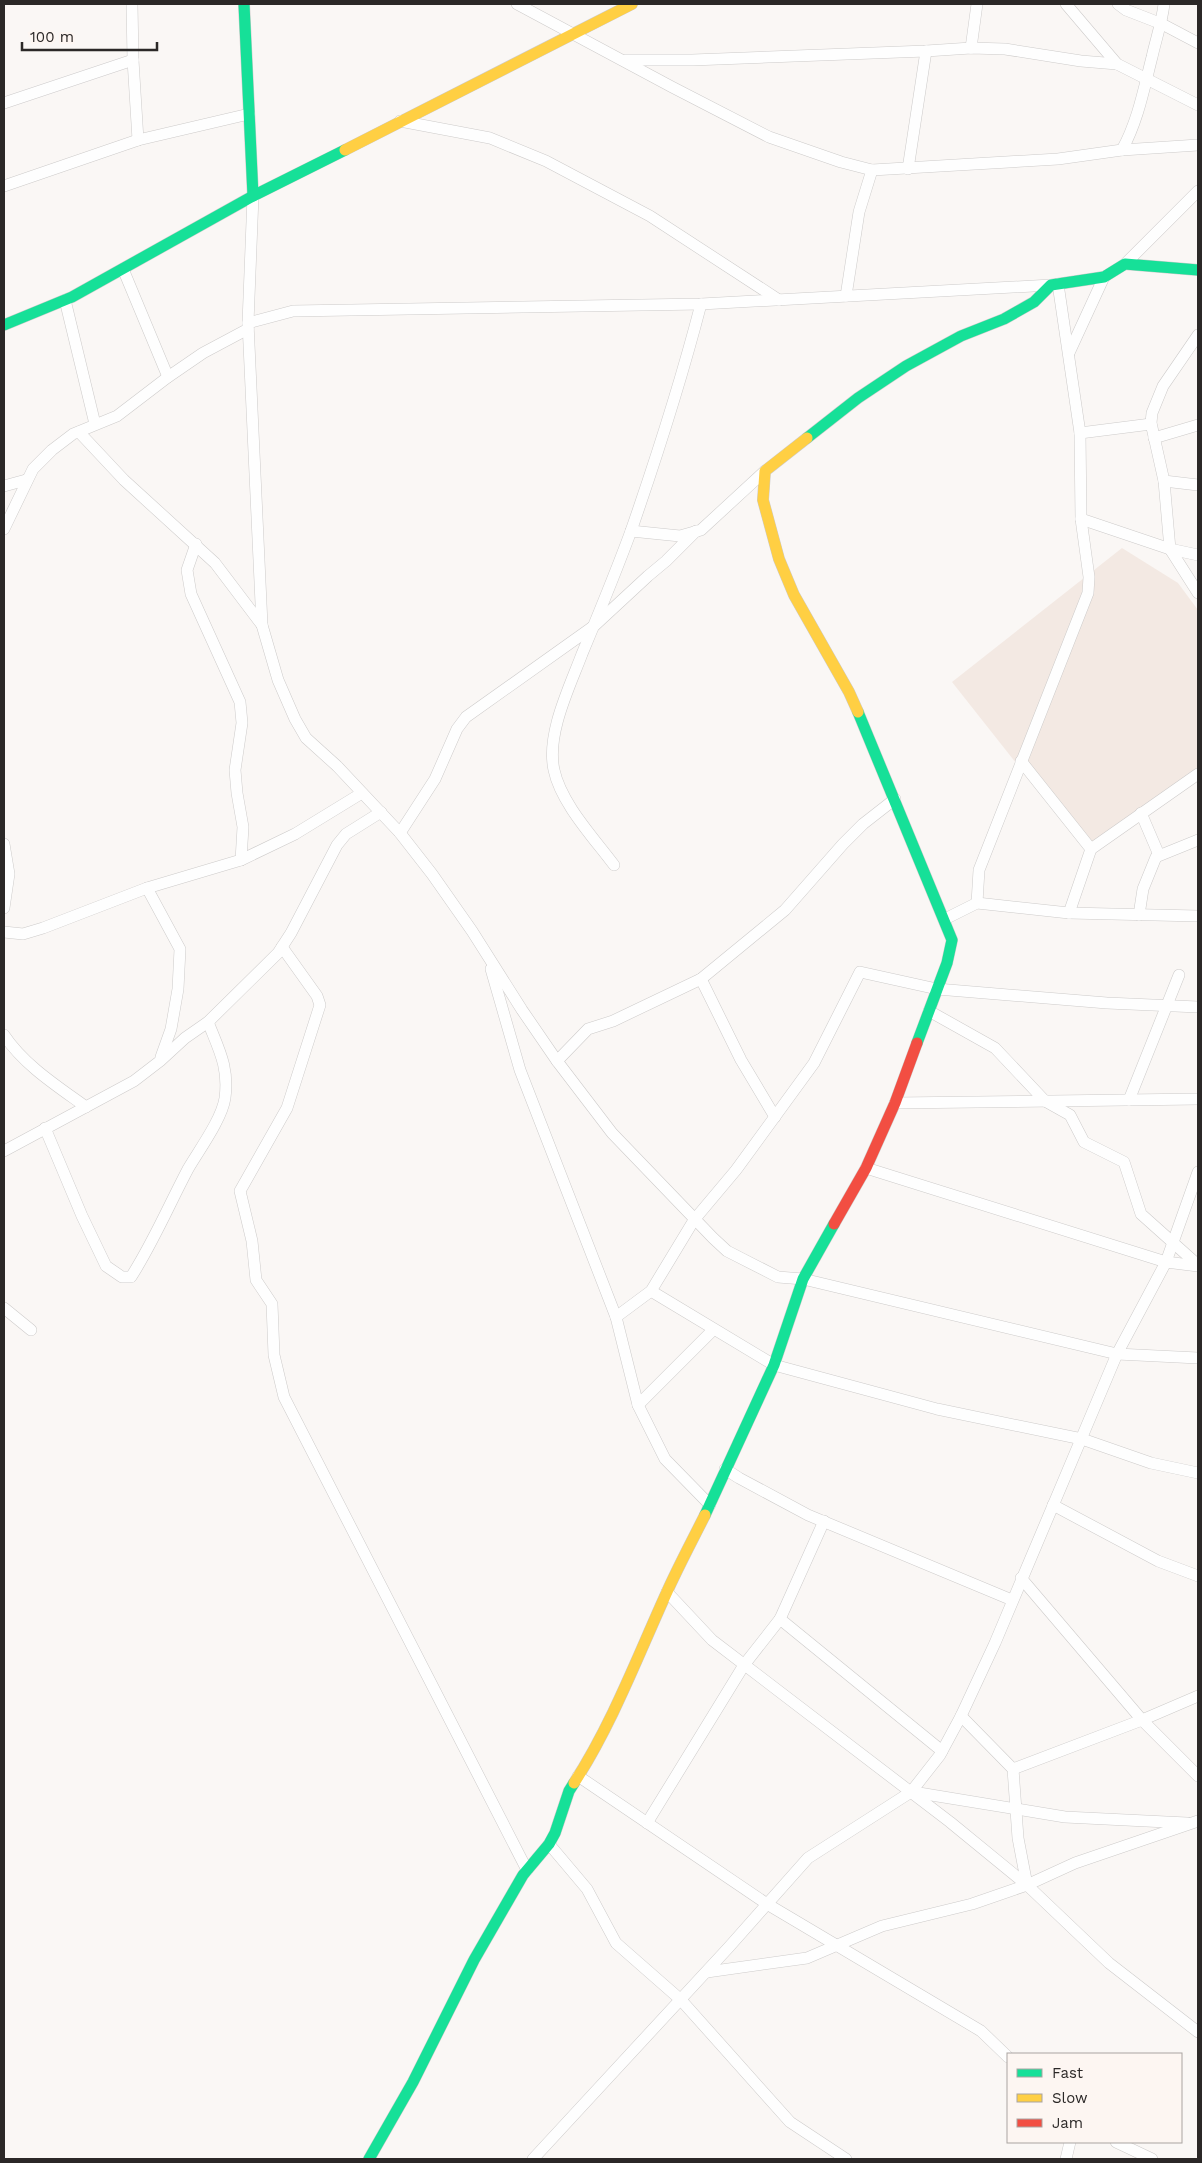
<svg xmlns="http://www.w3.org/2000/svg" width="1202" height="2163" font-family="'Work Sans',sans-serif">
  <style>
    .built { fill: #f3e9e3 }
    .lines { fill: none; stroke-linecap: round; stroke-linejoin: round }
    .street-casing { stroke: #cdcbca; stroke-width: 12 }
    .fast-casing { stroke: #cdcbca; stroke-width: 12 }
    .slow-casing { stroke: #cdcbca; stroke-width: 12 }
    .jam-casing { stroke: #cdcbca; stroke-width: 12 }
    .street { stroke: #fefefe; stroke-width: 11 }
    .fast { stroke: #16e098; stroke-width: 11 }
    .slow { stroke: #ffcf43; stroke-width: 11 }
    .jam { stroke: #f24e42; stroke-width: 11 }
  </style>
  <rect width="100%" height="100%" fill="#faf7f5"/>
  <path class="built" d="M1122,548L1178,583L1198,610V775L1099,849L1080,844L952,682Z"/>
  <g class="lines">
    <g class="street-casing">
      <g id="street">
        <path d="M132,4L133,60L138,140"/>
        <path d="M517,4L672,87L769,137L841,162L872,170L1058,159L1122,150L1198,145"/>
        <path d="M1066,4L1117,64L1198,105"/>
        <path d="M1118,4L1126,10L1162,24L1198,43"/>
        <path d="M971,48L977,4"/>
        <path d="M625,60H692L926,51L971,48L1005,49L1081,61L1117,64"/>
        <path d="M4,103L133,60"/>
        <path d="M400,121L490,138L546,161L650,216L779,300"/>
        <path d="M1122,150C1138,121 1144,88 1152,57C1156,39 1162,22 1164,4"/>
        <path d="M908,169L926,51"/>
        <path d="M4,186L138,140L249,114"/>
        <path d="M253,196L248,323L262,625L278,680L295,719L306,738L337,766L400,833L432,874L472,931L522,1010L557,1061L612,1133L713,1238L727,1251L778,1277L803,1279L1117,1354L1198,1358"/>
        <path d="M1125,264L1198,191"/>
        <path d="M123,269L168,377"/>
        <path d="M846,296L859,212L872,170"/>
        <path d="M65,300L95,424"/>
        <path d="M248,323L293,311L701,304L1051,285"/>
        <path d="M1198,335L1163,386L1152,413L1151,423L1164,481L1170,549L1198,593"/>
        <path d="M1069,353L1104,277"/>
        <path d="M79,432L124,480L215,563L262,625"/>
        <path d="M1080,433L1151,424"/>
        <path d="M1154,438L1198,425"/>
        <path d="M1164,481L1198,485"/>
        <path d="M4,486L26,480"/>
        <path d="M1081,519L1170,549L1198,555"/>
        <path d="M4,529L33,469L52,450L73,434L117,416L168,377L203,353L248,329"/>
        <path d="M631,531L680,536L701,530L765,471"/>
        <path d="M196,544L187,570L191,594L240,702L242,723L235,770L237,793L243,827L241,860"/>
        <path d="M1021,761L1091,849"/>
        <path d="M1141,813L1159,855"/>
        <path d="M400,833L435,779L457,729L466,717L594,626L648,576L666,561L696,531"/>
        <path d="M4,844L9,874L4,908"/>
        <path d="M614,865C593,837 561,803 554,770C546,734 570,686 582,654C599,613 616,572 631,531C657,456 681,381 701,304"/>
        <path d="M147,888L180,949L178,989L171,1029L161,1057"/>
        <path d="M977,903L979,870L1088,593L1089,577L1081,519L1080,433L1058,284"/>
        <path d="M1069,913L1091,849L1198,774"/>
        <path d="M1139,915L1143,889L1156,857L1198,840"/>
        <path d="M945,919L977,903L1069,913L1198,916"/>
        <path d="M4,932L23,934L43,928L147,888L241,860L295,834L362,793"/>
        <path d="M282,947L317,996L320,1005L287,1108L240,1191L252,1241L256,1280L272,1304L274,1355L284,1397L527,1870"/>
        <path d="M491,969L520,1070L616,1317L638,1405L665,1459L710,1505"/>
        <path d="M701,979L741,1060L775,1117"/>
        <path d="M929,1011L995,1048L1045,1101L1070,1115L1084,1142L1124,1162L1141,1214L1198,1265"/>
        <path d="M4,1035C24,1065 57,1086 86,1107"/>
        <path d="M557,1061L588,1029L613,1021L701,979L785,910L843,844L863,824L895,799"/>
        <path d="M1129,1100L1179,975"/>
        <path d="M895,1103L1198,1099"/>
        <path d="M45,1128L82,1216L106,1266L122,1277H131C153,1243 169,1205 188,1169C199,1150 222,1119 225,1098C229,1067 219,1050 208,1022"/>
        <path d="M4,1151L134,1081L160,1061L185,1038L208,1022L278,953L291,933L337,845L346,834L381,812"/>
        <path d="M866,1168L1166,1262L1198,1266"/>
        <path d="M651,1291L774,1365L937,1409L1082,1439L1151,1463L1198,1473"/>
        <path d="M4,1308L31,1330"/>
        <path d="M616,1317L651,1291L694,1220L736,1170L814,1063L860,972L937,989L1107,1003L1198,1007"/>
        <path d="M638,1405L713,1330"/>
        <path d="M725,1469L739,1478L808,1515L1012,1600"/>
        <path d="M1053,1505L1158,1561L1198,1576"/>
        <path d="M824,1521L780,1619L942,1751"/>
        <path d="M1021,1578L1142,1720L1198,1776"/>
        <path d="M667,1592L712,1640L950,1822L1027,1885L1109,1963L1198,2032"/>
        <path d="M961,1716L1013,1769L1018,1838L1027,1885"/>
        <path d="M1013,1769L1142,1720L1198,1696"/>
        <path d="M578,1776L767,1904L981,2031L1008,2057"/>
        <path d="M913,1792L1065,1817L1187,1823"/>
        <path d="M647,1823L744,1665L780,1619"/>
        <path d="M549,1844L587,1889L616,1943L681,2000L790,2122L846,2159"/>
        <path d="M707,1972L807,1958L882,1926L972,1904L1027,1885L1075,1863L1198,1821"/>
        <path d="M1116,2142L1152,2159"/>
        <path d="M533,2159L729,1947L808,1858L911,1792L940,1755L961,1716L995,1643L1117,1354L1166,1262L1198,1172"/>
        <path d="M1066,2159L1070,2142"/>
      </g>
    </g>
    <g class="fast-casing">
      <g id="fast">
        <path d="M244,4L253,196"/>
        <path d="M4,325L72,297L253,196L345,150"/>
        <path d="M807,438L858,398L906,366L961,336L1004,319L1034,302L1051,285L1104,277L1125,264L1198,270"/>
        <path d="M858,712L952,940L947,963L917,1043"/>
        <path d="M705,1515L774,1365L803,1279L834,1224"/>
        <path d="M369,2159L413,2082L474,1960L523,1875L549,1844L555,1833L569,1791L574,1783"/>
      </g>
    </g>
    <g class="slow-casing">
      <g id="slow">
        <path d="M345,150L632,4"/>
        <path d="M807,438L765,471L763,500L779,559L794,595L849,692L858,712"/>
        <path d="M574,1783C612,1724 637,1658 666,1594C678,1567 692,1541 705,1515"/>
      </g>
    </g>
    <g class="jam-casing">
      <path id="jam" d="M834,1224L866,1168L895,1103L917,1043"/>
    </g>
    <use href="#street" class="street"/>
    <use href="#fast" class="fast"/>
    <use href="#slow" class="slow"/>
    <use href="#jam" class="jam"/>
  </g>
  <rect width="1202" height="2163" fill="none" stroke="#2b2827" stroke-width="10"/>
  <rect x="1007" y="2053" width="175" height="90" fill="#fdf6f2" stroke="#a9a4a1"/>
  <rect x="1017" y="2069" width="25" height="8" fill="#16e098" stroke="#a9a4a1"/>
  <text x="1052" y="2078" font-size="15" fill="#2b2827">Fast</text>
  <rect x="1017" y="2094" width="25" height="8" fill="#ffcf43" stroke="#a9a4a1"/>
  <text x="1052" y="2103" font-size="15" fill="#2b2827">Slow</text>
  <rect x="1017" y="2119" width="25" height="8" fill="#f24e42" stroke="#a9a4a1"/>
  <text x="1052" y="2128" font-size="15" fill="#2b2827">Jam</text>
  <path d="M22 42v8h135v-8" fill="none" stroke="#2b2827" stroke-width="2.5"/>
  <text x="30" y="42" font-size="15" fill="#2b2827" stroke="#fdf6f2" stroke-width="4" paint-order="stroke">100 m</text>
</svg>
